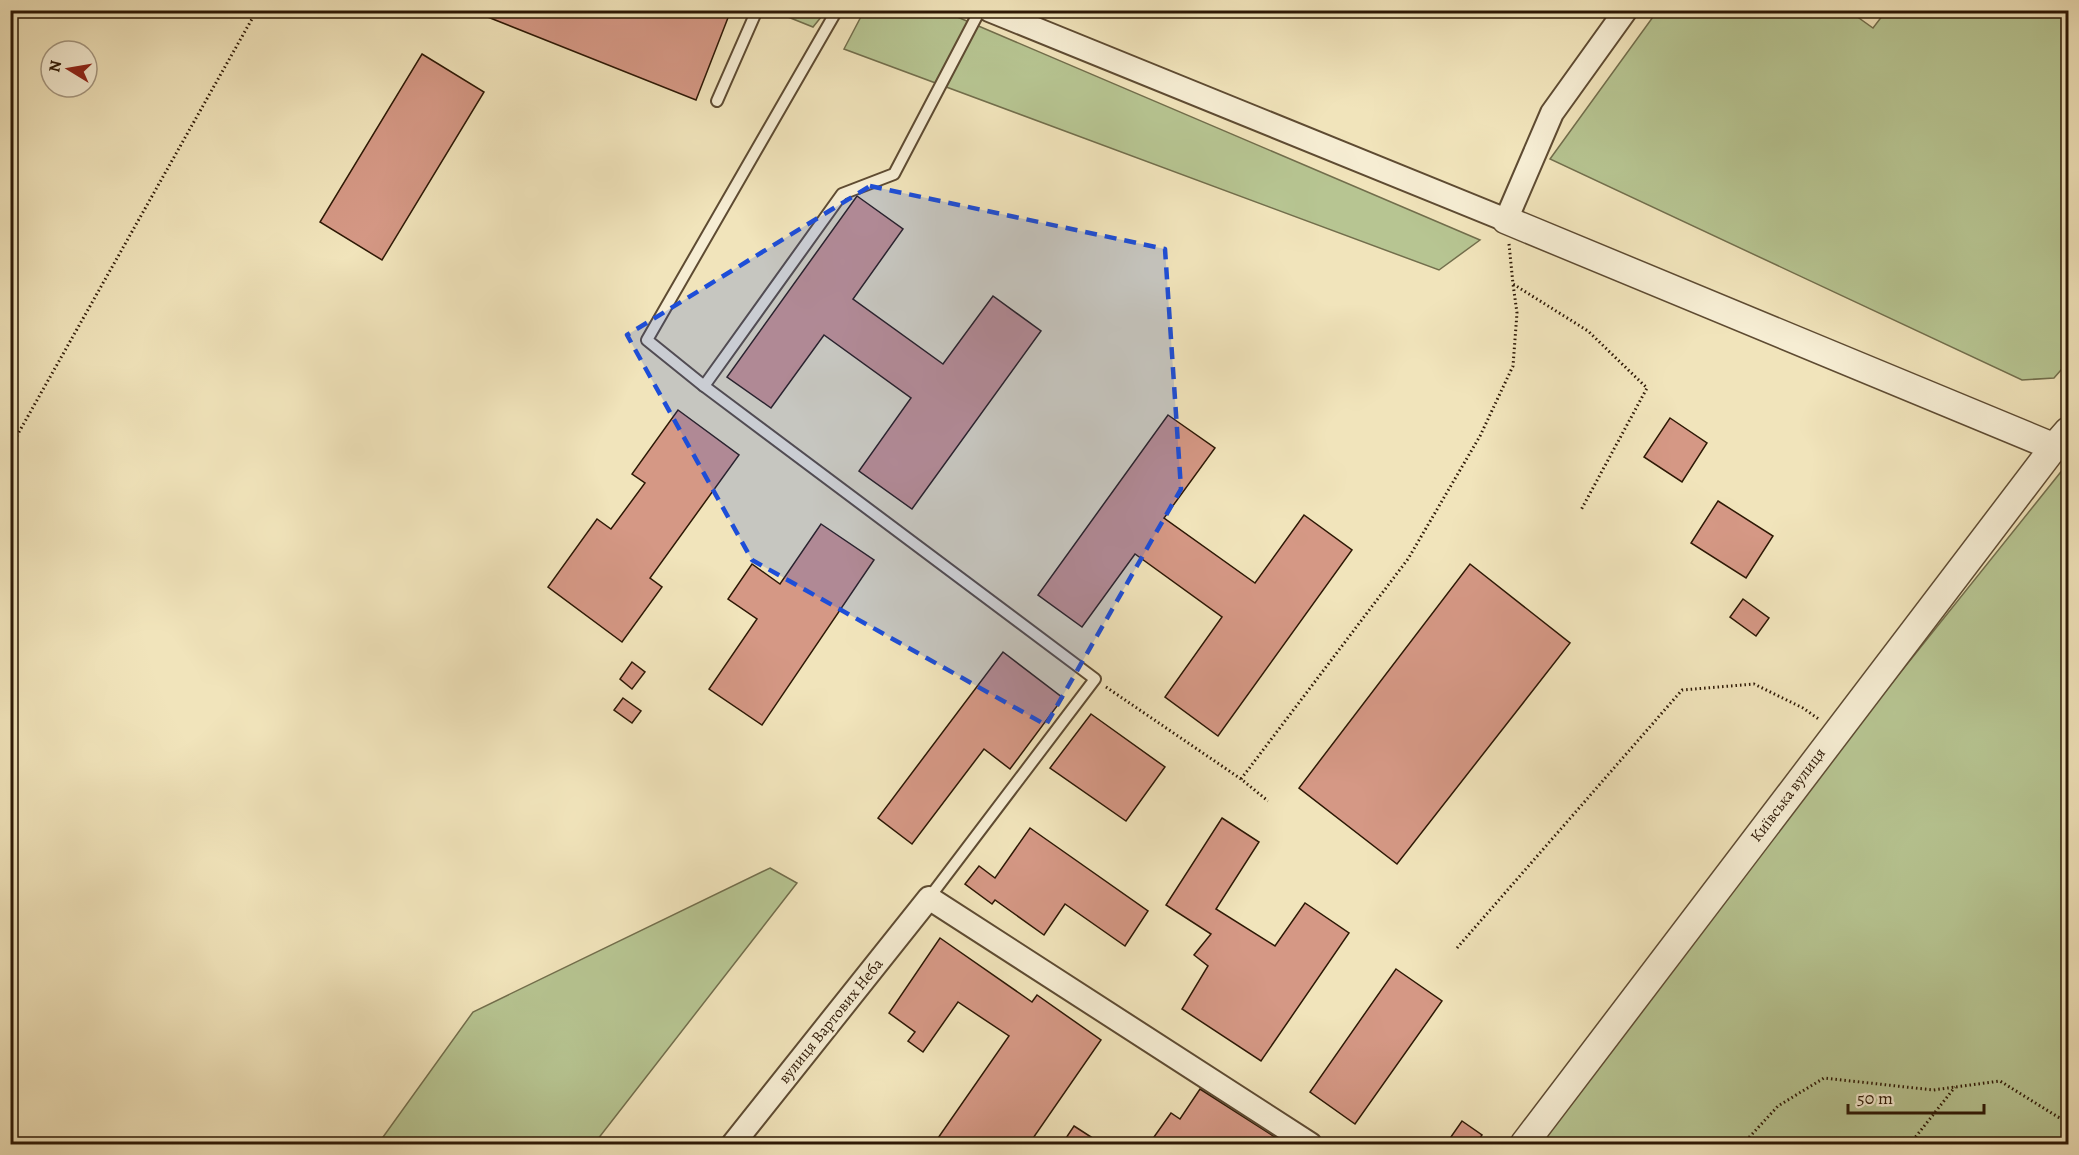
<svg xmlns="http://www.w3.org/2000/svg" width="2079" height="1155" font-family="Alegreya,serif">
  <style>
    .green { fill: #b7c592; stroke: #726e4c; stroke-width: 1.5 }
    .building { fill: #d59885; stroke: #2d1805; stroke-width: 1.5 }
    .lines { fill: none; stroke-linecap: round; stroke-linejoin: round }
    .service-casing { stroke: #5e4b32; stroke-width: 14 }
    .minor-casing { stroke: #5e4b32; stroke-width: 26 }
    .tertiary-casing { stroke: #5e4b32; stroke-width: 30 }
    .path { stroke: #2d1805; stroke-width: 3; stroke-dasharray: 1.5 3; stroke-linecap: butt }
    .service { stroke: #f6edd3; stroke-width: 10 }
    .minor { stroke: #f6edd3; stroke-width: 22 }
    .tertiary { stroke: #f6edd3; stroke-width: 27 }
    .marked { fill: #1d4ed8; fill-opacity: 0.2; stroke: #1d4ed8; stroke-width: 4.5; stroke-dasharray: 12 8; stroke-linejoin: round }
    .labels { text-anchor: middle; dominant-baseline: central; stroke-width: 5; stroke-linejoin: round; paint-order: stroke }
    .street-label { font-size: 16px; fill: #2d1805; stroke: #f6edd3 }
  </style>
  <rect width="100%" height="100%" fill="#f1e4bb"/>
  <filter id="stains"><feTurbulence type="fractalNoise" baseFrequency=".00333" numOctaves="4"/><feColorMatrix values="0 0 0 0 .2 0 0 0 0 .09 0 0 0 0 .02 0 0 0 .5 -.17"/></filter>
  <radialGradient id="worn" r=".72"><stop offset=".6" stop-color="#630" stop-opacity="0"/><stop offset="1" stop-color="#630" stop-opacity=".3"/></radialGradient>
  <g class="green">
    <path d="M1658,10L1849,11L1873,28L1886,11H2068V362L2054,378L2022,380L1550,159Z"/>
    <path d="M773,11H826L813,27Z"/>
    <path d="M864,11H939L948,13L1480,240L1439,270L844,49Z"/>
    <path d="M2068,463V1144H1523Z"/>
    <path d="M770,868L797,883L594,1144H378L473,1012Z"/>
  </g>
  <g class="building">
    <path d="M470,10H731L696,100Z"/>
    <path d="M422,54L484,92L382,260L320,222Z"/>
    <path d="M857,196L903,229L853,299L943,364L993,296L1041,331L912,509L859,471L911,398L824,335L771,408L727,377Z"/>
    <path d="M678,410L739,455L650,578L662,587L622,642L548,587L597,519L611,529L645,483L632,474Z"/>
    <path d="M1168,415L1215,448L1164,518L1255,583L1304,515L1352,550L1218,736L1165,697L1222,617L1135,554L1082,627L1038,595Z"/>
    <path d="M1670,418L1707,443L1682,482L1644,457Z"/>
    <path d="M1718,501L1773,536L1746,578L1691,543Z"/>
    <path d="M821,524L874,560L762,725L709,689L757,619L728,599L752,564L780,584Z"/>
    <path d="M1470,564L1570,643L1397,864L1299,788Z"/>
    <path d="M1743,599L1769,618L1756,636L1730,617Z"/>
    <path d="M1003,652L1063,698L1010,769L984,749L912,844L878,818Z"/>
    <path d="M632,662L645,672L632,689L620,679Z"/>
    <path d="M623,698L641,711L632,723L614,710Z"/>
    <path d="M1091,714L1165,767L1126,821L1050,768Z"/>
    <path d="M1222,818L1259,842L1216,909L1275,946L1305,903L1349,933L1261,1061L1182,1009L1208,966L1194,955L1211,934L1166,905Z"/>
    <path d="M1030,828L1148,911L1125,946L1065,904L1044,935L995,900L992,904L965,884L979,866L995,878Z"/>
    <path d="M940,938L1032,1002L1037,995L1101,1040L1029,1144H948L938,1138L1009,1036L958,1002L923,1052L908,1041L915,1032L889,1013Z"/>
    <path d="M1396,969L1442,1001L1355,1124L1310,1092Z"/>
    <path d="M1200,1089L1286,1144H1149L1171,1113L1180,1119Z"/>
    <path d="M1462,1121L1482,1135L1476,1144H1446Z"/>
    <path d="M1074,1126L1102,1144H1062Z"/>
  </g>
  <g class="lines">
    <g class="service-casing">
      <g id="service">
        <path d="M837,10L647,340L704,386L1095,679L929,898"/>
        <path d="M717,101L757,10"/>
        <path d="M704,386L842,194L894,174L980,10"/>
      </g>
    </g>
    <g class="minor-casing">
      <g id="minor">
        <path d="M989,10L1506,220L1552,113L1626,10"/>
        <path d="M733,1144L929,898L1310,1144"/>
      </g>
    </g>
    <g class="tertiary-casing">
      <g id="tertiary">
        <path d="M1506,220L2054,447"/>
        <path d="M1524,1144L2054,447L2068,431"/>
      </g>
    </g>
    <g class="path">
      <path d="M1509,244L1513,284L1588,331L1647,388L1581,510"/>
      <path d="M10,448L257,10"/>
      <path d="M1106,687L1241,779L1268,801"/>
      <path d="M1241,779L1408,559L1480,436L1513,366L1517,313L1513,284"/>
      <path d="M1457,948L1682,690L1754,684L1803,708L1820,720"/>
      <path d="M1743,1144L1778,1106L1824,1078L1933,1090L2000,1081L2058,1117L2068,1121"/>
      <path d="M1910,1144L1955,1087"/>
    </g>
    <use href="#service" class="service"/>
    <use href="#minor" class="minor"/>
    <use href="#tertiary" class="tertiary"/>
  </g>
  <path class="marked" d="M870,186L1165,249L1181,489L1046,725L752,560L627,335Z"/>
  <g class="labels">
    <g class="street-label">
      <text transform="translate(1788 795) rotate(-53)">Київська вулиця</text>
      <text transform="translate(831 1021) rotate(-51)">вулиця Вартових Неба</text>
    </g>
  </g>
  <rect width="2079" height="1155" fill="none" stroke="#f1e4bb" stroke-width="36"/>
  <rect x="12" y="12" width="2055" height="1131" fill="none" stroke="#2d1805" stroke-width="3"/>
  <rect x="18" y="18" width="2043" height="1119" fill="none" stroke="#2d1805" stroke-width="1.5"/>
  <g transform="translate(69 69) rotate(281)"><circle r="28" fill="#f6edd3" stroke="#a69881" stroke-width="1.5"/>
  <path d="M0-4.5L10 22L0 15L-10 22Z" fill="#8f2418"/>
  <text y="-9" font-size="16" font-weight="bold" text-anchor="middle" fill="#2d1805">N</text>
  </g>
  <path d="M1848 1104v9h136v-9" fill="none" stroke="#2d1805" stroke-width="3"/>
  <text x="1857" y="1104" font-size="18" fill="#2d1805" stroke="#f6edd3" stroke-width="4.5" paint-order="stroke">50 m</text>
  <rect width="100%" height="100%" filter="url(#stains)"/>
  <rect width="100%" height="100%" fill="url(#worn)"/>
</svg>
